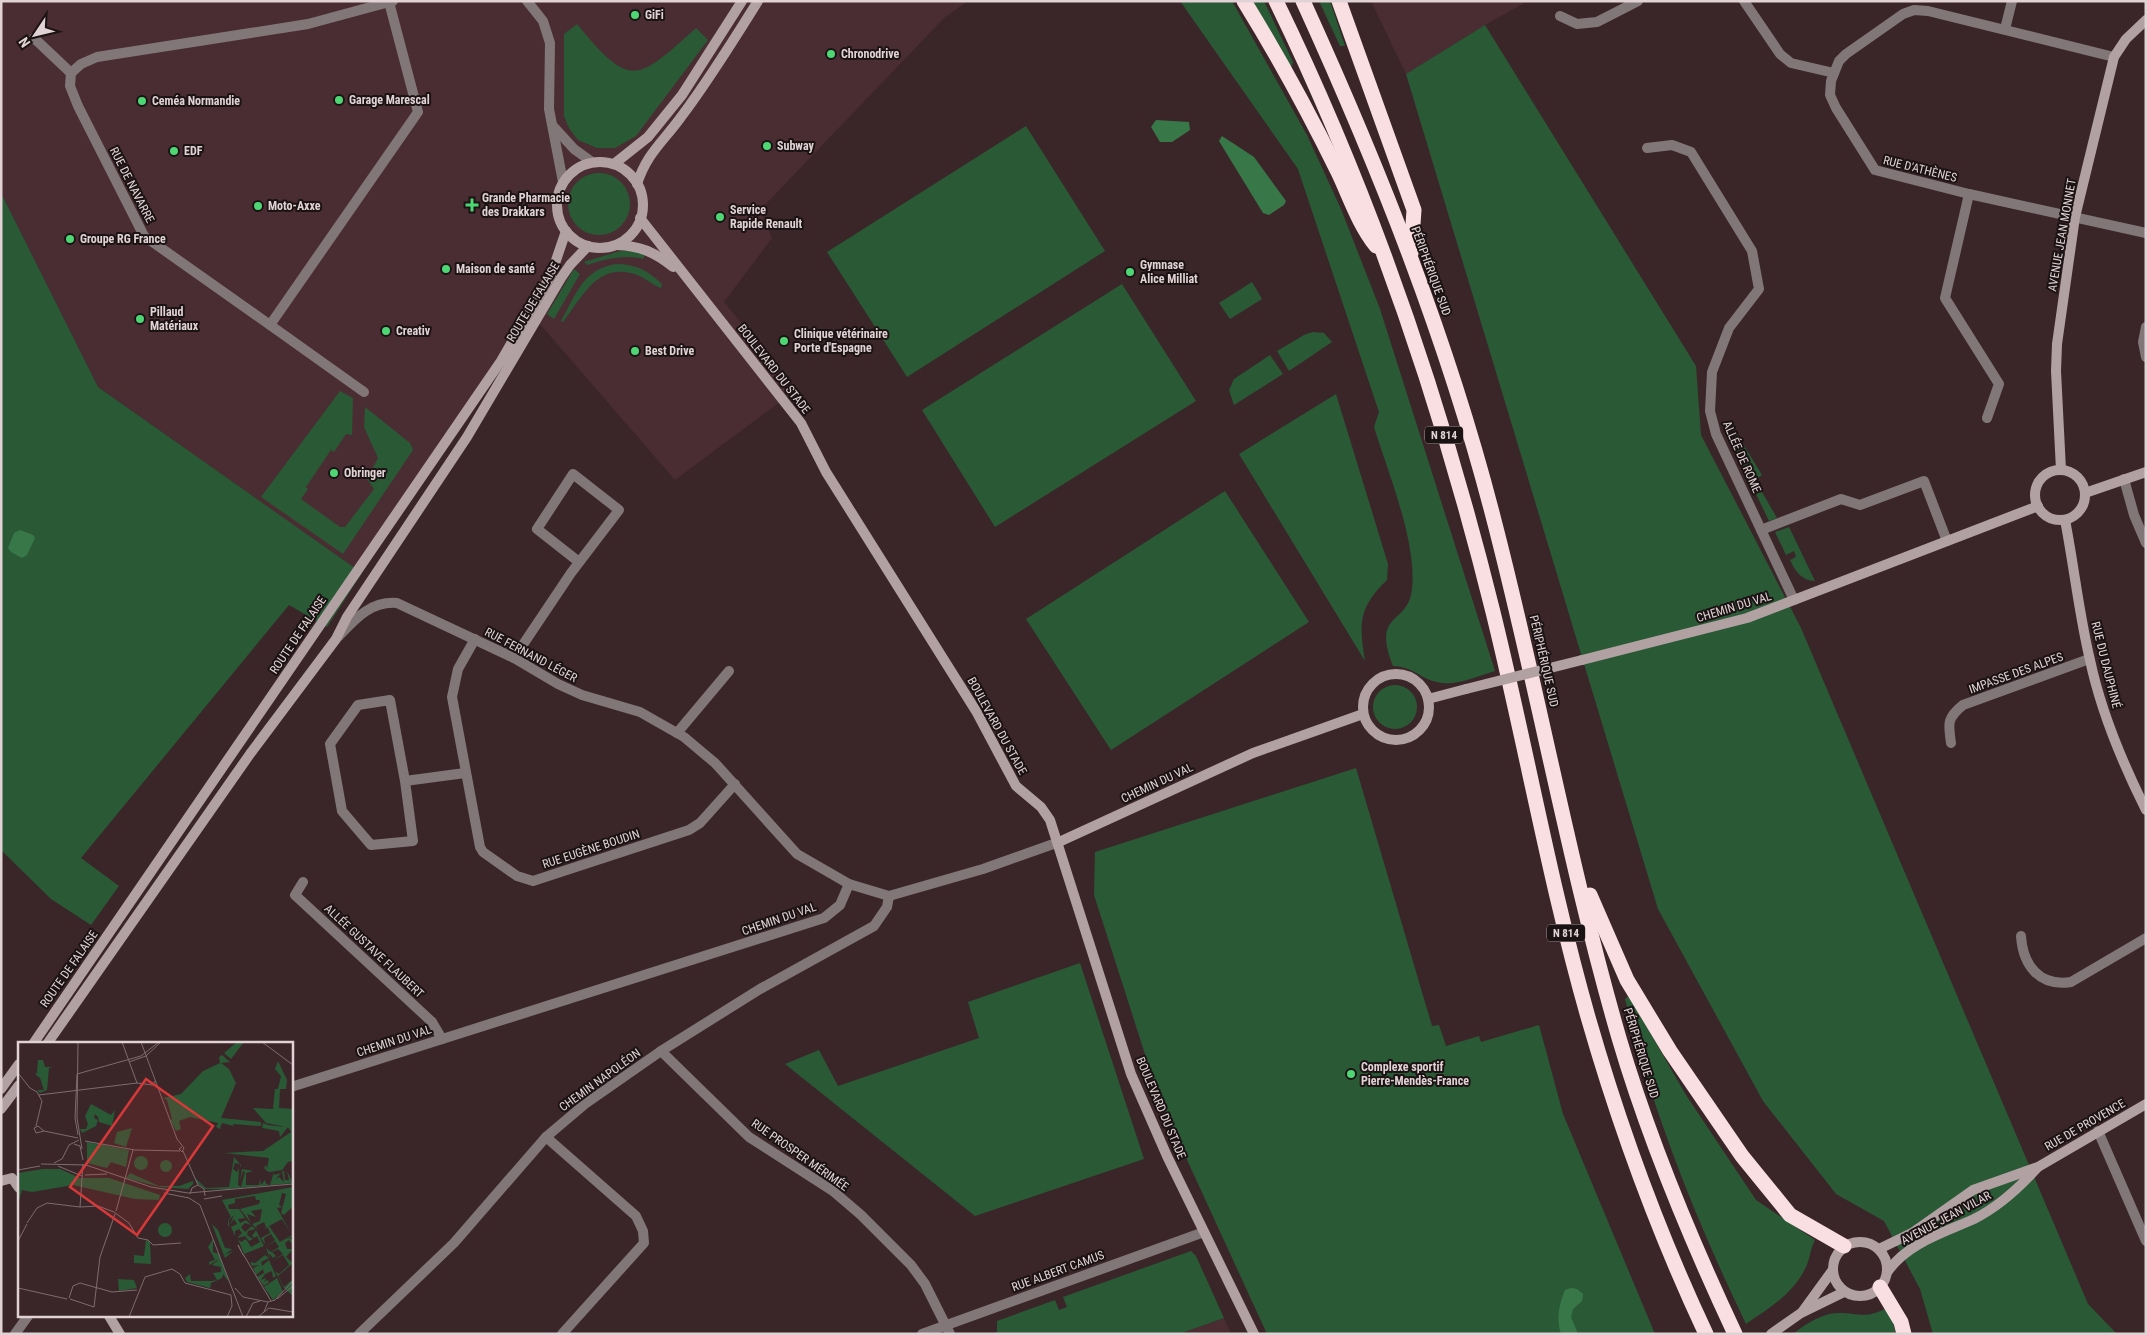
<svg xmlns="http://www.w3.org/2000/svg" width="2147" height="1335" font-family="'Roboto Condensed',sans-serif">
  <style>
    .built { fill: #492d32 }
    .green { fill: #2a5935 }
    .water { fill: #387848 }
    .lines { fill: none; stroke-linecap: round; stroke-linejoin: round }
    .street { stroke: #827778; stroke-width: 10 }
    .secondary { stroke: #b2a1a3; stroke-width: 10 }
    .highway { stroke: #fadfe2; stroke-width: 15 }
    .secondary-bridge { stroke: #b2a1a3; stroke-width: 10 }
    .poi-dot { fill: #4ed675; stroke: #1b1213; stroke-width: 2 }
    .labels { text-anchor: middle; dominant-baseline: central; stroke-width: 4; stroke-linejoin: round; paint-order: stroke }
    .shield { fill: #1b1213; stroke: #a6999b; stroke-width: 1 }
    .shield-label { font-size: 11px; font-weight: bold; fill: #e1d3d5 }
    .poi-label { font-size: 12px; font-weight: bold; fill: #e1d3d5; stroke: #1b1213; text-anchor: start }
    .street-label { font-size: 12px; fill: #e1d3d5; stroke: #1b1213 }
    .inset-road { fill: none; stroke: #7d6b6e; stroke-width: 1 }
    .view { fill: #d73939; fill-opacity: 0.15; stroke: #d73939; stroke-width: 2.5 }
    .inset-edge { fill: none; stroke: #e1d3d5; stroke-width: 2.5 }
  </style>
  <rect width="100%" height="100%" fill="#3a2629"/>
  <g class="built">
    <path d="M1,1H968L944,18L760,210L772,238L724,302L796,390L675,480L533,316L362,573L98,387L1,193Z"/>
    <path d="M1371,1H1528L1485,25L1406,74Z"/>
    <path d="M1224,1318L1231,1334H1179Z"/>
  </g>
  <g class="green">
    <path d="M1180,1H1232L1307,135L1341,209L1380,309L1495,671C1477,676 1455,687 1437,682C1421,679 1414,667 1393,666C1371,611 1408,626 1412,589C1417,541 1388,473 1374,427L1379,412L1298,169Z"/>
    <path d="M1251,1H1264L1293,62L1292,66L1289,65Z"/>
    <path d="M1319,1H1330L1345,46H1340Z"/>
    <path d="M577,24C631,90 637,81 696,28L708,40L636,136L615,148H597L578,140L569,128L564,116V34Z"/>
    <path d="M1485,25L1696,366L1701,435L1801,628L2088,1304L2117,1334H1933L1920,1289L1884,1221L1836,1194L1763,1101L1658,909L1406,74Z"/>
    <path d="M1026,126L1105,251L907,377L827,252Z"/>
    <circle cx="599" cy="204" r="31"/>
    <path d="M1,193L98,387L362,573L327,627L289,605L81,858L119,886L91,925L51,899L1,850Z"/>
    <path d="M635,250L646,253L643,259C625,254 605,259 587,265L584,262L620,251Z"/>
    <path d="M616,264C636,264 647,270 662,284L661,288C652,285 646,278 637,275C598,261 583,296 563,322L561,321C577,293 582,270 616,264Z"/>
    <path d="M574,269L580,274L554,319L547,314Z"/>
    <path d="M1252,282L1262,299L1230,319L1219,303Z"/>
    <path d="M1122,284L1196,401L995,527L922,410Z"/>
    <path d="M1313,332L1324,333L1332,342L1289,371L1277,351L1304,335Z"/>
    <path d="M1270,355L1283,374L1234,405L1229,390L1234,379Z"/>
    <path d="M340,391L353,398L352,435L346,434L334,452L331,450L306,487L308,489L301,499L340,527H345L374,489L367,479L378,458L364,427L365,407L410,443L413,450L343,554L261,497Z"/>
    <path d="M1336,394L1388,564L1387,580C1358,608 1359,624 1365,661L1239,454Z"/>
    <path d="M1737,434L1762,475L1755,480L1777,518L1769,521L1733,446L1732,440Z"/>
    <path d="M1225,491L1309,622L1111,750L1026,619Z"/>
    <path d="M1789,527L1815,581C1802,581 1795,571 1790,560L1796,557L1794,551L1786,555L1775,532Z"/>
    <circle cx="1395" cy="707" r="22"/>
    <path d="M1356,768L1432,1026L1439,1025L1446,1046L1479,1036L1481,1042L1539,1025L1563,1114L1655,1334H1267L1160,1101L1094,895L1095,852Z"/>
    <path d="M1080,963L1144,1159L975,1216L785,1064L819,1050L838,1086L979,1038L968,1002Z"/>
    <path d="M1627,997L1630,998L1686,1095L1756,1200L1815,1240C1810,1249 1810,1260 1805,1269C1793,1294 1768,1309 1746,1324C1696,1220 1652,1111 1625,999Z"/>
    <path d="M1191,1251L1196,1256L1224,1318L1179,1334H991L997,1332V1321L1055,1300L1059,1310L1067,1307L1063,1297Z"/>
    <path d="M1885,1309L1892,1319L1896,1334H1793C1804,1325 1824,1312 1839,1313C1859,1313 1865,1319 1885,1309Z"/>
  </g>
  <g class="water">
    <path d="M1156,120L1189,122L1190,130L1172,142H1160L1151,127Z"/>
    <path d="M1222,136L1254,157L1286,201L1284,205L1269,215L1263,213L1219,141Z"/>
    <path d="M20,530L33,535L35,538L27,555L22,558L11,552L8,548L14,533Z"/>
    <path d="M1571,1288L1577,1289L1583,1294L1582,1301L1573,1309L1571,1317L1578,1334H1561C1556,1318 1559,1305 1565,1290Z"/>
  </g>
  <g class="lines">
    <g class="street">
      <path d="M527,1L543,21L550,43L549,109L563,182"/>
      <path d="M1744,1L1780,54L1791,63L1834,73"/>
      <path d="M389,2L418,112L270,325L144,236L78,106L70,86L71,73L81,64L97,57L308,24L393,1"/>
      <path d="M1560,16L1577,24L1597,22L1638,1"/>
      <path d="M2005,29L2012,1"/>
      <path d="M34,38L71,73"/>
      <path d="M2114,57L1928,11L1914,10L1903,14L1846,54L1839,61L1831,81L1830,95L1836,108L1875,170L1969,194L2146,233"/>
      <path d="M553,126L574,149L592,162"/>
      <path d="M1647,148L1672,145L1691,152L1752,251L1759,289L1729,328L1712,372L1710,411L1716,434L1794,600"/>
      <path d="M1969,194L1945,298L1999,384L1987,418"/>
      <path d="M270,325L364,392"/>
      <path d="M2146,327L2143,342L2146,357"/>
      <path d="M2124,479L2134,515L2146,543"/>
      <path d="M1761,530L1841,499L1860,505L1924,481L1947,541"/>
      <path d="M339,636C356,618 371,601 397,603L514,658L558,684L582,695L640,712L684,737L715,763L797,854L849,884"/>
      <path d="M475,639L458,669L452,697L480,847L483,852L517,876L533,881L689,830L700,823L735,784"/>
      <path d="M514,658L571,573L619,510L573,474L537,529L579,562"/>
      <path d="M677,733L729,671"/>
      <path d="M1951,743C1948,723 1947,718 1963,705L2089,659"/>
      <path d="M405,781L413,841L371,845L342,811L330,744L358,705L390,700L405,781L465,773"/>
      <path d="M303,882L295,895L432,1022L442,1039"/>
      <path d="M2021,936C2023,966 2040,987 2071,982L2146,938"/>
      <path d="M661,1051L749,1137L833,1191L861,1215L911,1265L925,1284L950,1334"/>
      <path d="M291,1087L824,918L840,905L849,884L889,896L983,869L1059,842"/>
      <path d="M2098,1131L2146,1241"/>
      <path d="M546,1137L636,1216L643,1231L644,1243L562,1334"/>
      <path d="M15,1334L28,1316"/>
      <path d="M359,1334L454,1243L546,1137L585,1104L661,1051L760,989L874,926L887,907L889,896"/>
      <path d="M922,1334L1204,1232"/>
    </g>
    <g class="secondary">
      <circle cx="600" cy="205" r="43"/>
      <path d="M614,164L648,137L682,95L742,1"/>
      <path d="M637,184C647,153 663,142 681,117C709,80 733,41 758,1"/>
      <path d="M640,218L801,423L826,472L976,711L1016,786L1041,807L1050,820L1131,1074L1167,1156L1254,1334"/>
      <path d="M617,245C640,246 655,252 673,267"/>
      <path d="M2061,470L2056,371L2057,344L2075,217L2114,57L2126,39L2146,20"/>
      <circle cx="2060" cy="495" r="25"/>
      <path d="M2085,493L2146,472"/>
      <path d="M2065,520C2074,566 2079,614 2090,660C2101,712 2122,762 2146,810"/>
      <path d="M1582,660L1747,618L2038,506"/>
      <circle cx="1396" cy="707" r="33"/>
      <path d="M1428,699L1466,689"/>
      <path d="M1059,842L1253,753L1363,714"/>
      <path d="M33,1044L501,361L551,275L566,231"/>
      <path d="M47,1044L250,754L336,639L347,617L467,437L561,278L570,265L588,246"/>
      <path d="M1,1089L19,1064"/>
      <path d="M1,1109L19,1085"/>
      <path d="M1,1181L12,1178L19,1188"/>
      <circle cx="1860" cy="1269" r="27"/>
      <path d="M1879,1249L1912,1233L1973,1190L2038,1167L2146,1104"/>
      <path d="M1888,1271C1908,1243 1943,1233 1974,1219C1998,1207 2019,1188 2037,1168"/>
      <path d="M1803,1311L1832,1271"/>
      <path d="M109,1316L120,1334"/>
      <path d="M1771,1334L1801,1313L1844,1292"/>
    </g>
    <g class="highway">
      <path d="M1244,1C1278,56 1309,113 1338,172C1350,197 1358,223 1376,246"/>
      <path d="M1276,1C1371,196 1441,402 1493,612C1526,746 1550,884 1588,1017C1619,1125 1658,1232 1706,1334"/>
      <path d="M1303,1C1380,170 1449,343 1495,524C1539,694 1570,869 1619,1038C1649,1140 1690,1238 1735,1334"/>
      <path d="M1339,1L1414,210L1411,253"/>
      <path d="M1590,895L1627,980L1670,1051L1742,1156L1790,1215L1844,1246"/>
      <path d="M1880,1287L1901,1322L1904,1334"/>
    </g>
    <path class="secondary-bridge" d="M1466,689L1582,660"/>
  </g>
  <g class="poi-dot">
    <circle cx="635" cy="15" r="5"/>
    <circle cx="831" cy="54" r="5"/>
    <circle cx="339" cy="100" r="5"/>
    <circle cx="142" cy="101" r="5"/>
    <circle cx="767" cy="146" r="5"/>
    <circle cx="174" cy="151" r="5"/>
    <path d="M469.5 197.5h5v5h5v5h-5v5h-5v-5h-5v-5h5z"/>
    <circle cx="258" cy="206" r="5"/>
    <circle cx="720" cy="217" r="5"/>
    <circle cx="70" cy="239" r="5"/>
    <circle cx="446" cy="269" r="5"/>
    <circle cx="1130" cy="272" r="5"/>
    <circle cx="140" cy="319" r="5"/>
    <circle cx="386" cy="331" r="5"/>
    <circle cx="784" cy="341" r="5"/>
    <circle cx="635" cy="351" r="5"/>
    <circle cx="334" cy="473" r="5"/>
    <circle cx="1351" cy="1074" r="5"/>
  </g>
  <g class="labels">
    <g class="shield">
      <rect x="1425" y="426.5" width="38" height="17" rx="4"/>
      <rect x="1547" y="924.5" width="38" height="17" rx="4"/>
    </g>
    <g class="shield-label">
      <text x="1444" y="435">N 814</text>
      <text x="1566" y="933">N 814</text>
    </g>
    <g class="poi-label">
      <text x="645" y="15">GiFi</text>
      <text x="841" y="54">Chronodrive</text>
      <text x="349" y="100">Garage Marescal</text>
      <text x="152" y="101">Ceméa Normandie</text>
      <text x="777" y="146">Subway</text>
      <text x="184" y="151">EDF</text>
      <text x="482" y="198">Grande Pharmacie<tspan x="482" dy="14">des Drakkars</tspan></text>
      <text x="268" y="206">Moto-Axxe</text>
      <text x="730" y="210">Service<tspan x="730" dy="14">Rapide Renault</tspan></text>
      <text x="80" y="239">Groupe RG France</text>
      <text x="1140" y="265">Gymnase<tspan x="1140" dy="14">Alice Milliat</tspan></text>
      <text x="456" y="269">Maison de santé</text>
      <text x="150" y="312">Pillaud<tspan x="150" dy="14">Matériaux</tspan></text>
      <text x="396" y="331">Creativ</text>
      <text x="794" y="334">Clinique vétérinaire<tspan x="794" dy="14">Porte d'Espagne</tspan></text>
      <text x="645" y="351">Best Drive</text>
      <text x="344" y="473">Obringer</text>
      <text x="1361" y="1067">Complexe sportif<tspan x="1361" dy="14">Pierre-Mendès-France</tspan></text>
    </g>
    <g class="street-label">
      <text transform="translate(1920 169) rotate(14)">RUE D'ATHÈNES</text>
      <text transform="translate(132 185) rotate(63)">RUE DE NAVARRE</text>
      <text transform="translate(2062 235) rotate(-80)">AVENUE JEAN MONNET</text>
      <text transform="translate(1431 271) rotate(70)">PÉRIPHÉRIQUE SUD</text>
      <text transform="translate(533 302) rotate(-59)">ROUTE DE FALAISE</text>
      <text transform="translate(774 369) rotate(52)">BOULEVARD DU STADE</text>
      <text transform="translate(1742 457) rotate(66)">ALLÉE DE ROME</text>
      <text transform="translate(1734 607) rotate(-17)">CHEMIN DU VAL</text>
      <text transform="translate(298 635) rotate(-56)">ROUTE DE FALAISE</text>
      <text transform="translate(531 655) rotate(28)">RUE FERNAND LÉGER</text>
      <text transform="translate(1544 661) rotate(77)">PÉRIPHÉRIQUE SUD</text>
      <text transform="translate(2106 665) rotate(76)">RUE DU DAUPHINÉ</text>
      <text transform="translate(2016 673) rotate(-20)">IMPASSE DES ALPES</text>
      <text transform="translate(997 726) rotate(61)">BOULEVARD DU STADE</text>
      <text transform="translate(1157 783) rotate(-25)">CHEMIN DU VAL</text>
      <text transform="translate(591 849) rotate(-18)">RUE EUGÈNE BOUDIN</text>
      <text transform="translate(779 919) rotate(-19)">CHEMIN DU VAL</text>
      <text transform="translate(374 951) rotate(43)">ALLÉE GUSTAVE FLAUBERT</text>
      <text transform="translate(69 969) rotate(-55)">ROUTE DE FALAISE</text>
      <text transform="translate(394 1041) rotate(-18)">CHEMIN DU VAL</text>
      <text transform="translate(1641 1053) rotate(73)">PÉRIPHÉRIQUE SUD</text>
      <text transform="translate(600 1080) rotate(-36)">CHEMIN NAPOLÉON</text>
      <text transform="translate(1161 1108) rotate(67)">BOULEVARD DU STADE</text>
      <text transform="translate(2085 1125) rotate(-30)">RUE DE PROVENCE</text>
      <text transform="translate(800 1155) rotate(35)">RUE PROSPER MÉRIMÉE</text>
      <text transform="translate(1946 1218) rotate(-28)">AVENUE JEAN VILAR</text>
      <text transform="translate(1058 1271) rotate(-20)">RUE ALBERT CAMUS</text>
    </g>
  </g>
  <g transform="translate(18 1042)">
    <rect width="275" height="275" fill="#3a2629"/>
    <path d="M219,0H226L213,17L206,11ZM204,13L212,20L203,21L211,27L218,41L203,76L243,80V84L215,82L216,84L204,81L202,87L198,85L200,81L172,75L161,79L163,87L158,89L152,78L154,77L149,58L145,56L163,52L185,29L202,21L201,15ZM20,18H25L27,25H35L31,26L29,48L22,51L19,48H26L22,36L17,32L19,31ZM260,19L269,38L268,47H262L261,66L275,67V123L273,119L270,120L264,128L252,130L249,129L246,126L248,123L249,127L251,116L206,111L245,109L273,90L270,85L262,95L261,89L244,86L245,81L250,83L268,85L248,81L235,66L255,67L257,47H260L263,34L257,27ZM73,62L93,73L97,68L94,84L81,80L80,75L77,72L76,76L80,78L78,84L64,91L62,87H68L70,82L67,74ZM114,86L108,105L96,101L99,90ZM69,100L111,108L108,125L93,120L89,126L69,121ZM116 121a7 7 0 1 1 14 0a7 7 0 1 1-14 0ZM216,115L223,123L222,125V122L217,121L215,127L219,130L221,126L220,143L223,145L227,130L225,129L222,139L224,127L235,129L228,131V143H241L242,137L243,143L247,138L248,142L252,143L256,130V133L263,131L257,138L261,135L266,140L264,129H266L267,138H271L269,129L275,141L211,147H187L179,141L177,136L188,146L211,145ZM142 124a6 6 0 1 1 12 0a6 6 0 1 1-12 0ZM25,127H42L62,136H91L142,153L141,158L117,157L55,143L14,150L4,148L0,162V131ZM112,131L141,144H161L175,139V142L170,147L142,145L108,136ZM275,145V171L273,166L266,173L263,171L268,152L264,151L261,163L264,165L259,166L273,191L264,177L251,184L262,200L274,193L275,194L268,197L273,196L275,203L271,198L267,201L269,207H275L268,215L275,221L260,234L266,245L275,237V254L266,246L257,229L261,232L271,223L265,213L254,219L265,212L260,207L254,210L258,214L255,216L251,211L252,217L248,206L253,210L261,205L257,199L247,205L257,198L253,192L246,196L247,202L243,196L252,191L251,188L249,185L245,188L248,185L246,180L238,184L239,187L234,182L242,179L244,167L233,169L238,175L229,172L233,181L222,167L241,162L242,158H238L237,154L217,157V161L210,163L211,167H221L227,176L220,177L222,181L228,178L233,183L227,181L223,185L227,190L234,184L237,187L230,189L234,194L238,188L246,204L226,212L220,197L223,200L228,197L233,205L242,200L239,194L236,196L230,189L229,193L235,197L231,199L227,194L219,196L224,191L221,187L217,189V194L213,185L219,182L216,177L212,183L216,173L211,178V183L213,189L212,186L210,183V180L211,177L213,175L204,158ZM140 188a7 7 0 1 1 14 0a7 7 0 1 1-14 0ZM194,182L200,188L207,206L214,207L206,213L215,209L207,216ZM195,197V210L201,212L211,240L205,232L204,236L193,241L192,246L169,240L167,236L172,232L173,239H193L194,232L193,239L199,238L195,231L203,230V225L194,223L202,217L191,223V220L197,218L190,205ZM128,198L132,200L133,222L116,221V213L126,214ZM247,213L251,216L243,220L244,224L251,218L258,234L255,236L254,229L247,232L243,238L248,236L246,240L249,238L251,240L246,244L239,235L246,231L245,227L238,233L235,226L242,223L234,224L232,220L237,221ZM259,236L265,250L255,258L246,245ZM100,237L116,238L119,246L101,249Z" fill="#2a5935"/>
    <path class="inset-road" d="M60,0L59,76L64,107M104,0L119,41M123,0L159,97L166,106L164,110L161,107L164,105M244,0L275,23M111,20L128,14L143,0M0,31L12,46M12,46L19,50L24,59L18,84M21,53L119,41L135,43L137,39M26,89L18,91L16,86L20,84L26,89L60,96M60,93L57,76L59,32L123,14L141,0M67,99L117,108L162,109M56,102L62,104L65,118M165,109L180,143M36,121L44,117L51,103L61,98M23,122L68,123L133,145L170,151L275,142M40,124L64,134M0,128L22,124M67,133L89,132M146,151L171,156L182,163L225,275M172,152L174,146L180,143L186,147L187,154M186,157L204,154M62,165L80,164L96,170L111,181L120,196M98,169L115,108M9,181L19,166L29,161L62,165L65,122M120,196L130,198L135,203L163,201M0,199L9,182M223,209L220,203L225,213M225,212L253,259M0,246L49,257M217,246L225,255L250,260M51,256L55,244L62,241L94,250L119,248M52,257L76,265L82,215L97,172M259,257L275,244M246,270L250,260L257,258L275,239M111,275L127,235L154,227L162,232L167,241L213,253L214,264L209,275M228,275L235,261L242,259M240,275L251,266L275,270"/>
    <path class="view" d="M128,37L195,84L119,193L52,145Z"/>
    <rect width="275" height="275" class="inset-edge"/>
  </g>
  <rect width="2147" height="1335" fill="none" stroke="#e1d3d5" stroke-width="5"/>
  <g transform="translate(35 35) rotate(235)" stroke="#1b1213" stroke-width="4" paint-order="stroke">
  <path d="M0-4L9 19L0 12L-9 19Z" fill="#e1d3d5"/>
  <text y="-8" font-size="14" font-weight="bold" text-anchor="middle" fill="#e1d3d5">N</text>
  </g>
</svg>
